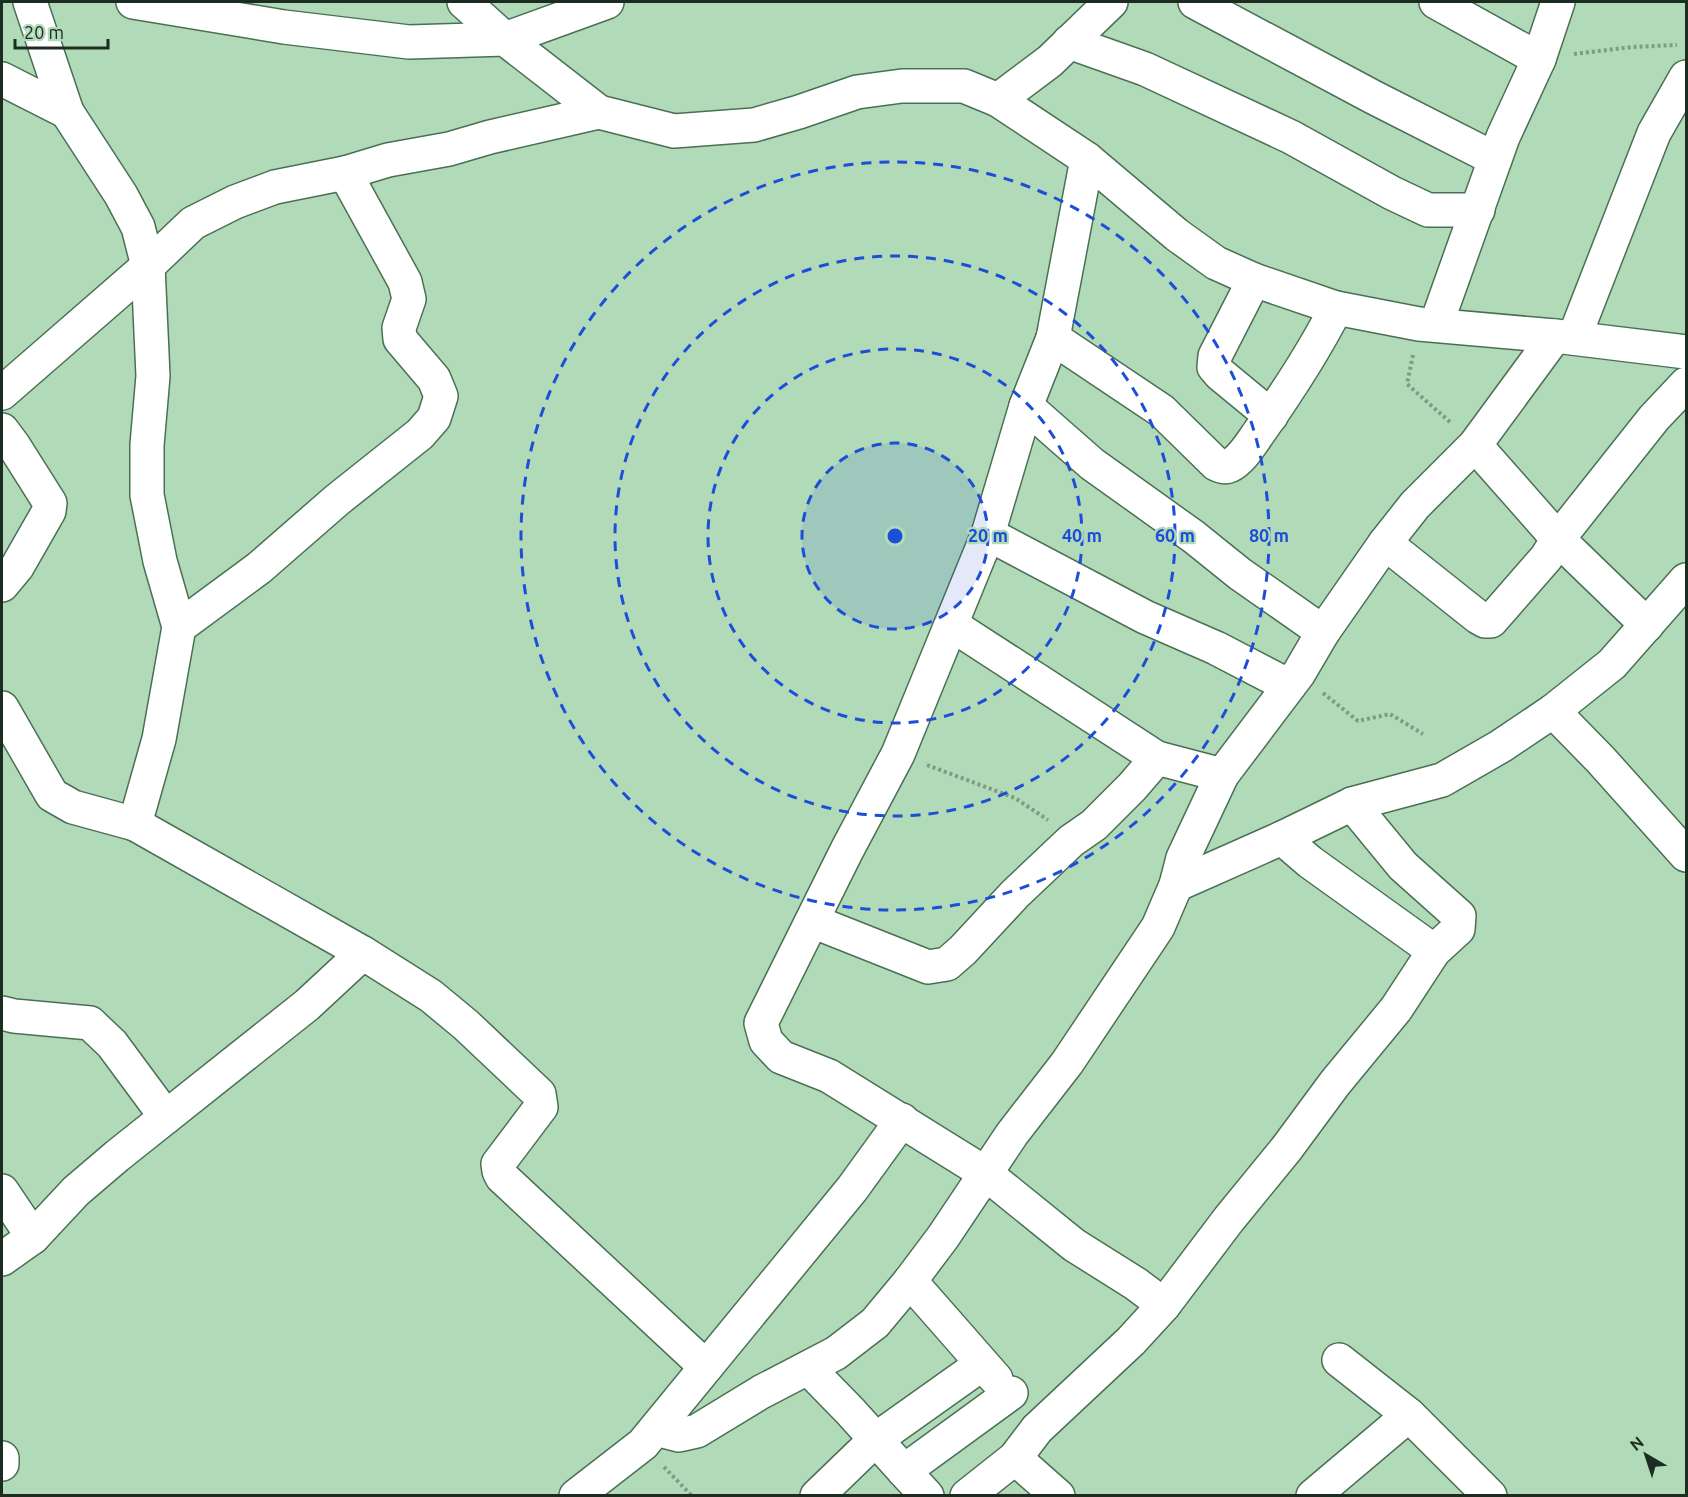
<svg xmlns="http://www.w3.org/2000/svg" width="1688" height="1497" font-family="Ubuntu,sans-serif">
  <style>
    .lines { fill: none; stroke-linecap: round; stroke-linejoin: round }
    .minor-casing { stroke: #4a7053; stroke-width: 36 }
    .path { stroke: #7c9c83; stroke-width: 4; stroke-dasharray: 3 3; stroke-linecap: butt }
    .minor { stroke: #fff; stroke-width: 33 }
    .ring { fill: none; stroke: #1d4ed8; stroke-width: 3; stroke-dasharray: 10 8 }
    .centre { fill: #1d4ed8; stroke: #b1dab9; stroke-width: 3 }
    .ring-label { font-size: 18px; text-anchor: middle; font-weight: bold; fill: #1d4ed8; stroke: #b1dab9; stroke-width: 4.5; stroke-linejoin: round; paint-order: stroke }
  </style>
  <rect width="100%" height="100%" fill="#b1dab9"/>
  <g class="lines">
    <g class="minor-casing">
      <g id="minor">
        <path d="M30,2L67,112L121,195L138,227L148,266L153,376L147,445V495L160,561L179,627L159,739L135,824"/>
        <path d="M133,2L284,27L409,42L505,39L599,112L674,131L754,125L799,112L857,92L902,86H964L998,100L1087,159L1177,235L1216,263L1254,280L1336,308L1419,324L1555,336L1686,352"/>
        <path d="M464,2L505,39L607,2"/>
        <path d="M1195,2L1373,97L1495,159"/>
        <path d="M1436,2L1539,59"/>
        <path d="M1069,42L1145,69L1291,137L1392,193L1428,210H1478"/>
        <path d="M2,79L67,112"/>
        <path d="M998,100L1050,61L1111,2"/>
        <path d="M1087,159L1053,338L1026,406L988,534L898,754L847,850L761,1023L766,1041L781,1057L829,1076L985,1173L1074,1245L1136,1284L1164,1305"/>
        <path d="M1254,280L1215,356L1214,367L1220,374L1271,416"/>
        <path d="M1436,325L1503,137L1539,59L1558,2"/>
        <path d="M1053,338L1162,411L1216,464C1220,466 1225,468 1229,466C1242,460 1252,442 1260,431C1288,391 1314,352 1336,308"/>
        <path d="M1574,338L1654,133L1686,77"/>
        <path d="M2,393L148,266L193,223L235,202L275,187L345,173L388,160L449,149L490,137L599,112"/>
        <path d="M1026,406L1092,464L1194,537L1240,574L1323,632"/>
        <path d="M2,430L14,446L50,503L49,511L17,567L2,585"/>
        <path d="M1475,445L1558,539L1647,625"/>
        <path d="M988,534L1145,617L1216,648L1289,686"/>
        <path d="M1385,543L1478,617L1485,621H1491L1546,558L1558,539L1654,418L1686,384"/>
        <path d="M952,625L1157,758L1222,775"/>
        <path d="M179,627L259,568L337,500L420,434L434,418L441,396L434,379L400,339L399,328L409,299L405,282L345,173"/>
        <path d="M2,708L52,795L73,807L135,824L363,953L431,996L466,1025L539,1094L541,1107L498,1164L499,1171L502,1177L706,1367"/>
        <path d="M1553,711L1600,759L1686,855"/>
        <path d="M1282,838L1310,862L1434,951"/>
        <path d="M1176,885L1282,838L1352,804L1442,780L1501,746L1553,711L1612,664L1686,580"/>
        <path d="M812,921L928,967L947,964L963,950L1015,894L1071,841L1094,825L1132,787L1157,758"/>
        <path d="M2,1013L14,1016L90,1023L112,1044L166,1117"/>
        <path d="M2,1191L33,1237"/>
        <path d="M2,1259L33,1237L76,1191L117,1156L307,1005L363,953"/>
        <path d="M910,1281L996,1379"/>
        <path d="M1339,1360L1409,1415L1490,1496"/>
        <path d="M808,1368L850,1411L904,1471L1011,1393"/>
        <path d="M656,1429L679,1435L697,1431L761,1392L836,1353L875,1323L910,1281L943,1237L1012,1134L1067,1063L1158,927L1176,885L1183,858L1222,775L1299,673L1323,632L1385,543L1415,505L1475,445L1555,336"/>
        <path d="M2,1458V1464"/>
        <path d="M1015,1458L1058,1496"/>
        <path d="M904,1471L927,1496"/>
        <path d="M576,1496L643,1444L852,1189L902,1120"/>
        <path d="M817,1496L875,1440L982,1364"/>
        <path d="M967,1496L1015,1458L1037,1429L1131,1341L1164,1305L1229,1219L1287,1148L1335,1083L1396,1009L1434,951L1458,929L1459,916L1403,866L1352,804"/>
        <path d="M1313,1496L1409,1415"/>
      </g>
    </g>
    <g class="path">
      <path d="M1574,54L1632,47L1677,45"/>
      <path d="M1413,355L1407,384L1451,423"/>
      <path d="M1323,693L1358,721L1390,714L1423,734"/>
      <path d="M927,765L1015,798L1048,820"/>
      <path d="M664,1467L692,1496"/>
    </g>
    <use href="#minor" class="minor"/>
  </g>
  <circle cx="895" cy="536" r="93" fill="#1d4ed8" fill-opacity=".12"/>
  <g class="ring">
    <circle cx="895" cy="536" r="93"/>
    <circle cx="895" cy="536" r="187"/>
    <circle cx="895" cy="536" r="280"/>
    <circle cx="895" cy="536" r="374"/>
  </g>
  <circle cx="895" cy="536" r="9" class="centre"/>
  <g class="ring-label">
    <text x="988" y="542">20 m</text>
    <text x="1082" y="542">40 m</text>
    <text x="1175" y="542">60 m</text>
    <text x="1269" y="542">80 m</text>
  </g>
  <rect width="1688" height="1497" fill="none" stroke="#1c2c20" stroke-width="6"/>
  <g transform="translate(1646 1455) rotate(321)" stroke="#b1dab9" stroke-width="4.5" paint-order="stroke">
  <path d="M0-4.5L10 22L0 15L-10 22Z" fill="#1c2c20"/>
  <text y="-9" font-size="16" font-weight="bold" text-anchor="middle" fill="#1c2c20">N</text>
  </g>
  <path d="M15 39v9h93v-9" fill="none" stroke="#1c2c20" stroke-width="3"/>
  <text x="24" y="39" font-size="18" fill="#1c2c20" stroke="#b1dab9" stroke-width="4.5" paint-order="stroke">20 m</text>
</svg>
